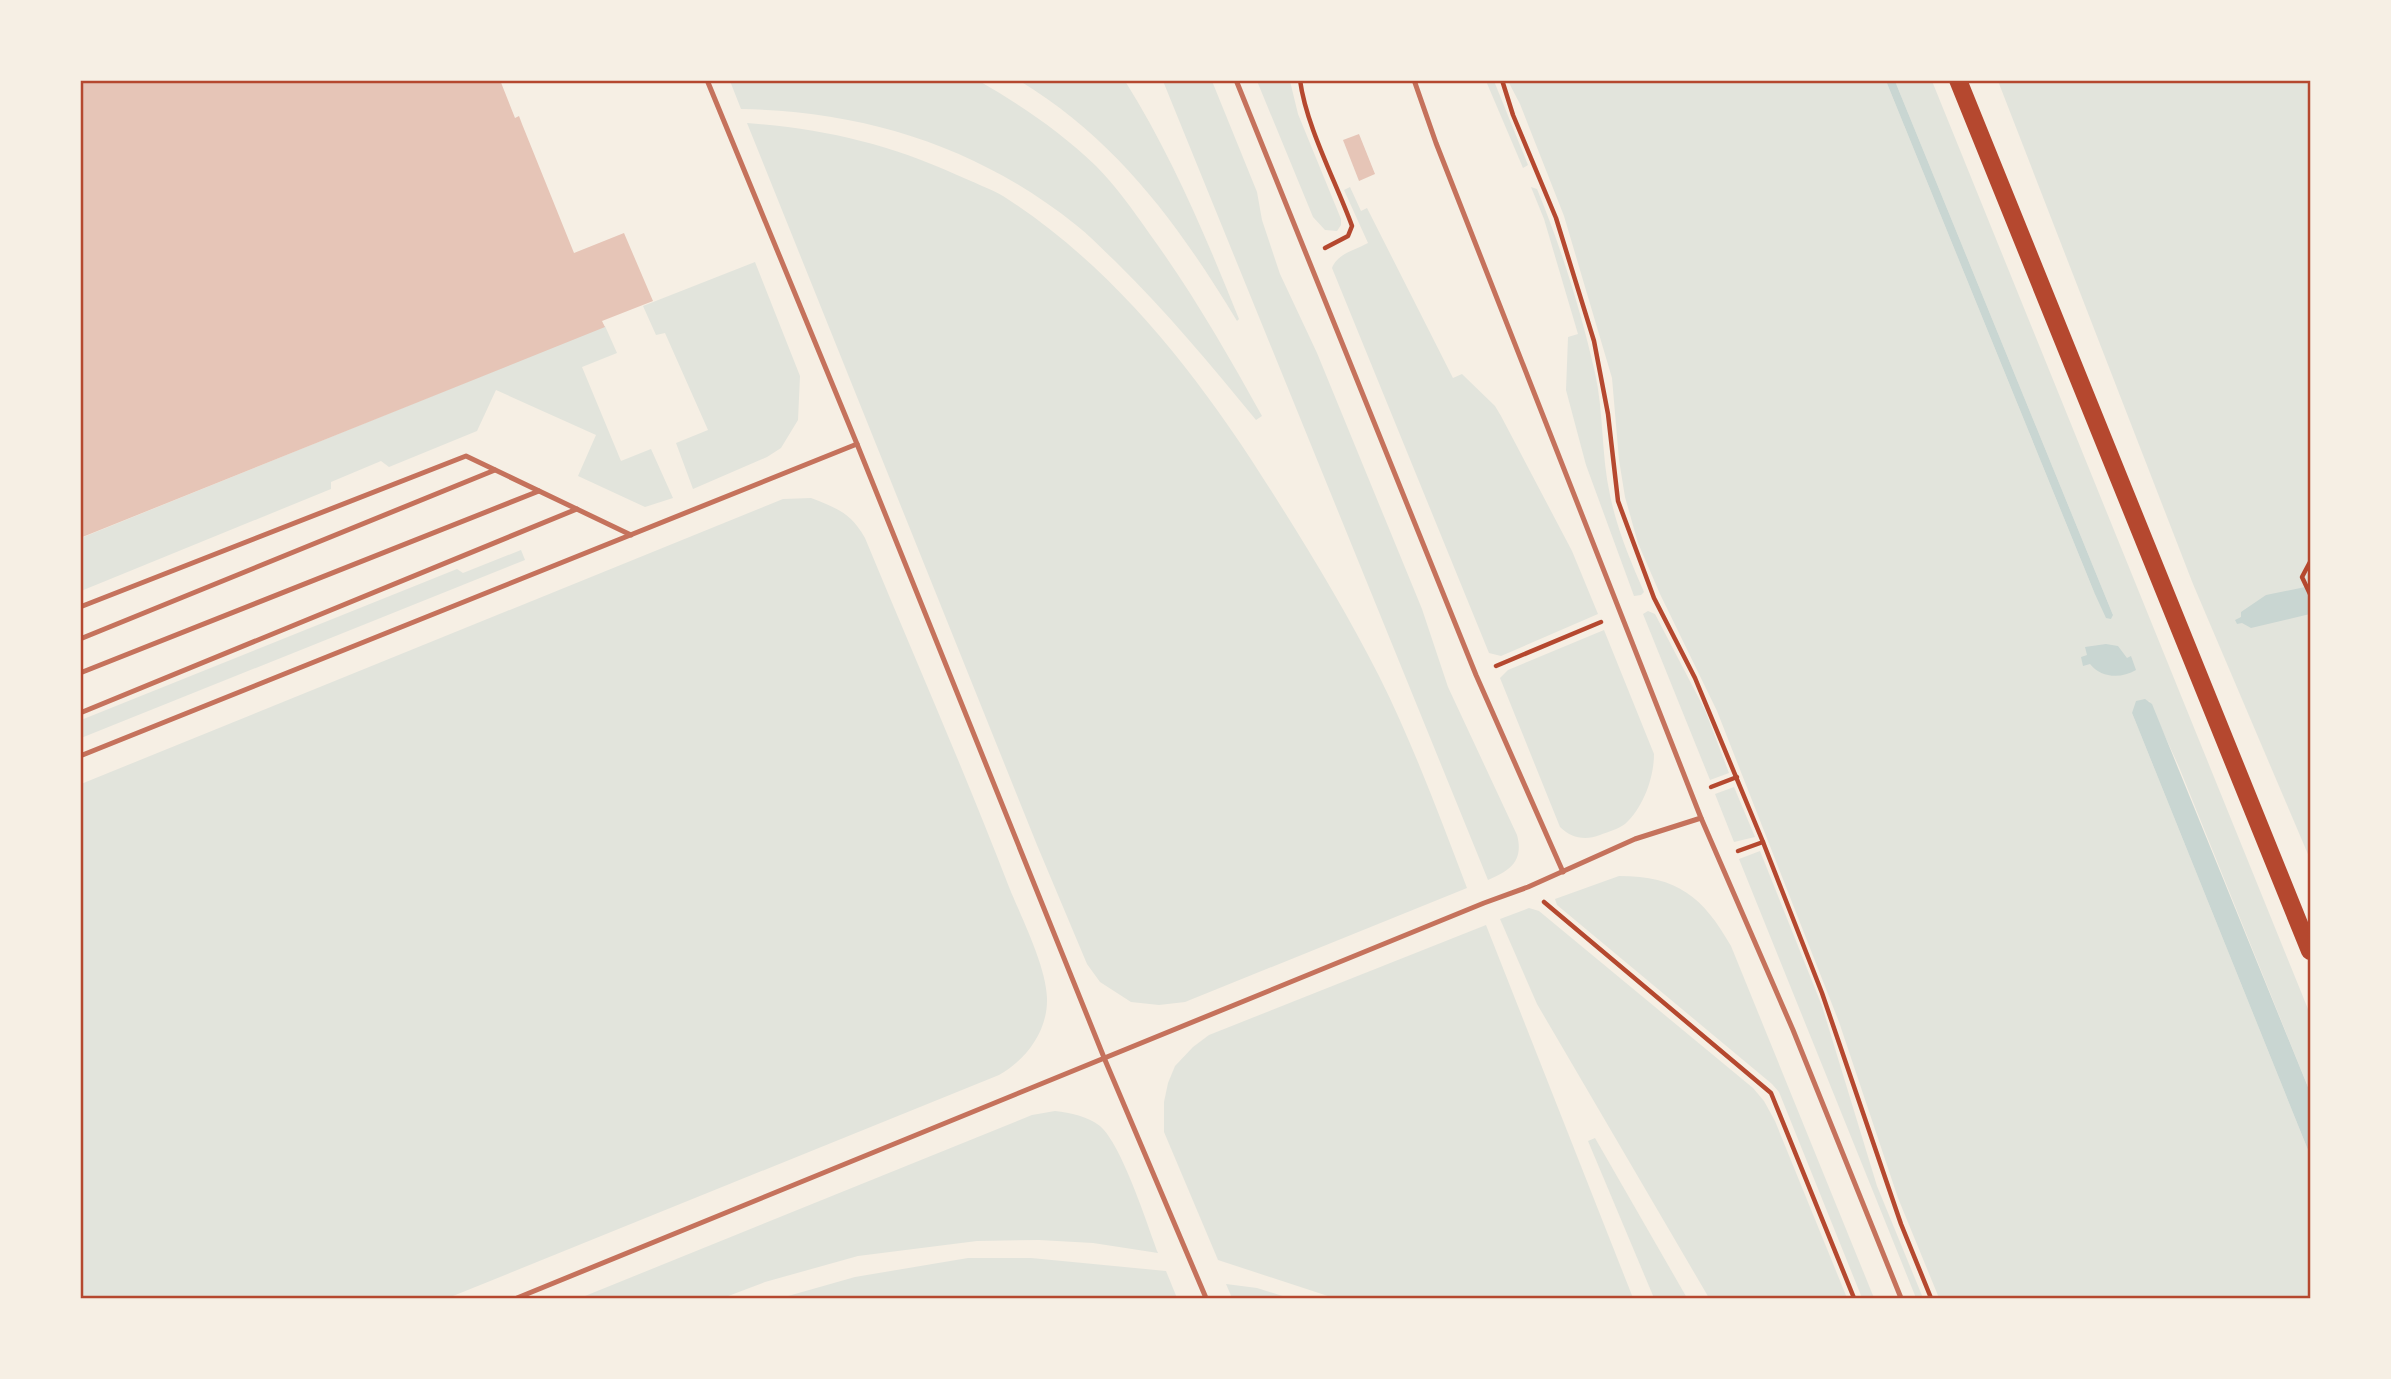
<svg xmlns="http://www.w3.org/2000/svg" width="2391" height="1379" font-family="'Roboto Condensed',sans-serif">
  <style>
    .green { fill: #e2e4dc }
    .water { fill: #c9d6d2 }
    .building { fill: #e6c5b7 }
    .lines { fill: none; stroke-linecap: round; stroke-linejoin: round }
    .path { stroke: #b5482f; stroke-width: 4.5 }
    .service { stroke: #c5725c; stroke-width: 5 }
    .primary { stroke: #b5482f; stroke-width: 18 }
    .neatline { fill: none; stroke: #b5482f; stroke-width: 2.5 }
  </style>
  <rect width="100%" height="100%" fill="#f6efe4"/>
  <g class="green">
    <path d="M730,81H979C1021,105 1061,132 1096,166C1116,186 1133,210 1149,233C1192,292 1227,353 1262,416L1256,420C1211,365 1166,311 1115,261C1102,249 1090,236 1076,225C979,147 865,111 741,109Z"/>
    <path d="M1020,81H1125C1172,156 1206,237 1239,319L1237,321C1179,225 1117,140 1020,81Z"/>
    <path d="M1163,81H1212L1257,192L1262,220L1280,274L1317,353L1422,609L1448,687L1517,835C1524,861 1510,871 1488,880Z"/>
    <path d="M1257,81H1290L1298,114L1341,219V225L1337,231L1325,230L1313,217Z"/>
    <path d="M1486,81H1494L1528,165L1523,168Z"/>
    <path d="M1508,81H1886L2094,592L2113,615L1895,81H1932L2310,1014V1092L2179,767L2149,701L2132,713L2310,1155V1298H1939L1898,1198L1839,1022L1717,711L1660,594L1638,543L1625,497L1619,460L1612,378L1564,216L1520,104Z"/>
    <path d="M1998,81H2310V859L2193,584Z"/>
    <path d="M747,123C824,129 886,143 957,175C972,182 989,188 1003,196C1117,269 1201,379 1272,492C1310,552 1347,613 1379,676C1413,744 1440,817 1467,888L1185,1002L1159,1005L1131,1002L1100,982L1087,964L1037,845Z"/>
    <path d="M1350,187L1361,211L1367,208L1453,378L1462,374L1495,406L1501,416L1572,551L1598,614L1501,656L1489,653L1332,268C1337,254 1355,250 1368,243L1344,190Z"/>
    <path d="M1531,187L1537,189C1560,244 1582,314 1595,373C1604,413 1601,455 1610,495C1617,529 1630,560 1644,592L1641,595L1634,596L1586,465L1566,390L1568,337L1578,334L1544,219Z"/>
    <path d="M755,262L800,376L798,420L781,448L767,457L693,489L676,443L708,430L665,333L656,335L643,306Z"/>
    <path d="M605,326L617,353L582,367L621,461L651,449L673,498L645,507L578,476L596,435L496,390L477,431L389,467L381,461L331,482V489L81,591V538Z"/>
    <path d="M811,498C837,508 851,513 865,538C913,654 964,770 1009,887C1021,917 1046,966 1047,998C1048,1031 1026,1060 999,1075L448,1298H81V784L783,499Z"/>
    <path d="M521,550L525,560L81,738V720L457,569L463,573Z"/>
    <path d="M1648,611L1655,614L1705,710L1729,773L1710,780L1643,614Z"/>
    <path d="M1604,630L1654,754C1654,778 1643,808 1625,824C1618,829 1608,832 1600,835C1585,841 1571,838 1560,827L1500,678L1508,670Z"/>
    <path d="M1734,787L1755,837L1734,842L1715,794Z"/>
    <path d="M1760,851L1822,1006L1877,1186L1923,1298H1916L1739,859Z"/>
    <path d="M1619,876C1678,876 1703,897 1731,946L1874,1298H1862L1779,1092L1772,1084L1557,905L1555,899Z"/>
    <path d="M1529,908L1539,911L1753,1088L1764,1101L1775,1121L1847,1298H1709L1537,1004L1500,919Z"/>
    <path d="M1486,925L1633,1298H1334L1218,1260L1164,1132V1102L1168,1083L1175,1066L1193,1047L1209,1035Z"/>
    <path d="M1055,1111C1071,1113 1087,1116 1100,1126C1122,1145 1147,1224 1158,1253L1093,1243L1039,1240L977,1241L858,1256L765,1282L723,1298H583L585,1296L1032,1115Z"/>
    <path d="M1595,1138L1687,1298H1654L1588,1141Z"/>
    <path d="M968,1258H1031L1166,1271L1177,1298H781L855,1277Z"/>
    <path d="M1226,1284L1257,1288L1289,1298H1232Z"/>
  </g>
  <g class="water">
    <path d="M1886,81H1895L2113,615L2111,619L2106,618L2094,592Z"/>
    <path d="M2310,586V614L2251,628L2242,623L2237,624L2235,620L2241,617V612L2266,595Z"/>
    <path d="M2106,644L2118,646L2127,658L2131,656L2136,670C2121,679 2101,678 2090,664L2083,666L2081,657L2087,655L2085,647Z"/>
    <path d="M2145,699L2152,704L2310,1092V1155L2132,713L2136,701Z"/>
  </g>
  <g class="building">
    <path d="M80,80H500L515,118L519,116L522,124L574,253L624,233L653,301L602,321L605,327L80,538Z"/>
    <path d="M1359,134L1375,174L1359,181L1343,140Z"/>
  </g>
  <g class="lines">
    <g class="path">
      <path d="M1300,80C1306,126 1336,182 1352,226L1348,236L1325,248"/>
      <path d="M1502,80L1513,115L1556,218L1594,341L1608,414L1618,501L1654,598L1695,678L1763,842L1822,993L1901,1224L1931,1298"/>
      <path d="M2310,562L2302,577L2310,594"/>
      <path d="M1496,666L1601,622"/>
      <path d="M1711,787L1737,777"/>
      <path d="M1738,851L1763,842"/>
      <path d="M1544,902L1771,1093L1854,1298"/>
    </g>
    <g class="service">
      <path d="M707,80L857,444L1105,1060L1206,1298"/>
      <path d="M1236,80L1476,675L1563,872"/>
      <path d="M1414,80L1436,143L1701,818L1793,1030L1901,1298"/>
      <path d="M80,607L466,456L631,535"/>
      <path d="M80,639L495,470"/>
      <path d="M80,673L539,491"/>
      <path d="M80,713L577,509"/>
      <path d="M80,756L857,444"/>
      <path d="M517,1298L1484,903L1528,887L1635,839L1701,818"/>
    </g>
    <path class="primary" d="M1958,80L2310,951"/>
  </g>
  <rect width="2391" height="1379" fill="none" stroke="#f6efe4" stroke-width="164"/>
  <rect x="82" y="82" width="2227" height="1215" class="neatline"/>
</svg>
